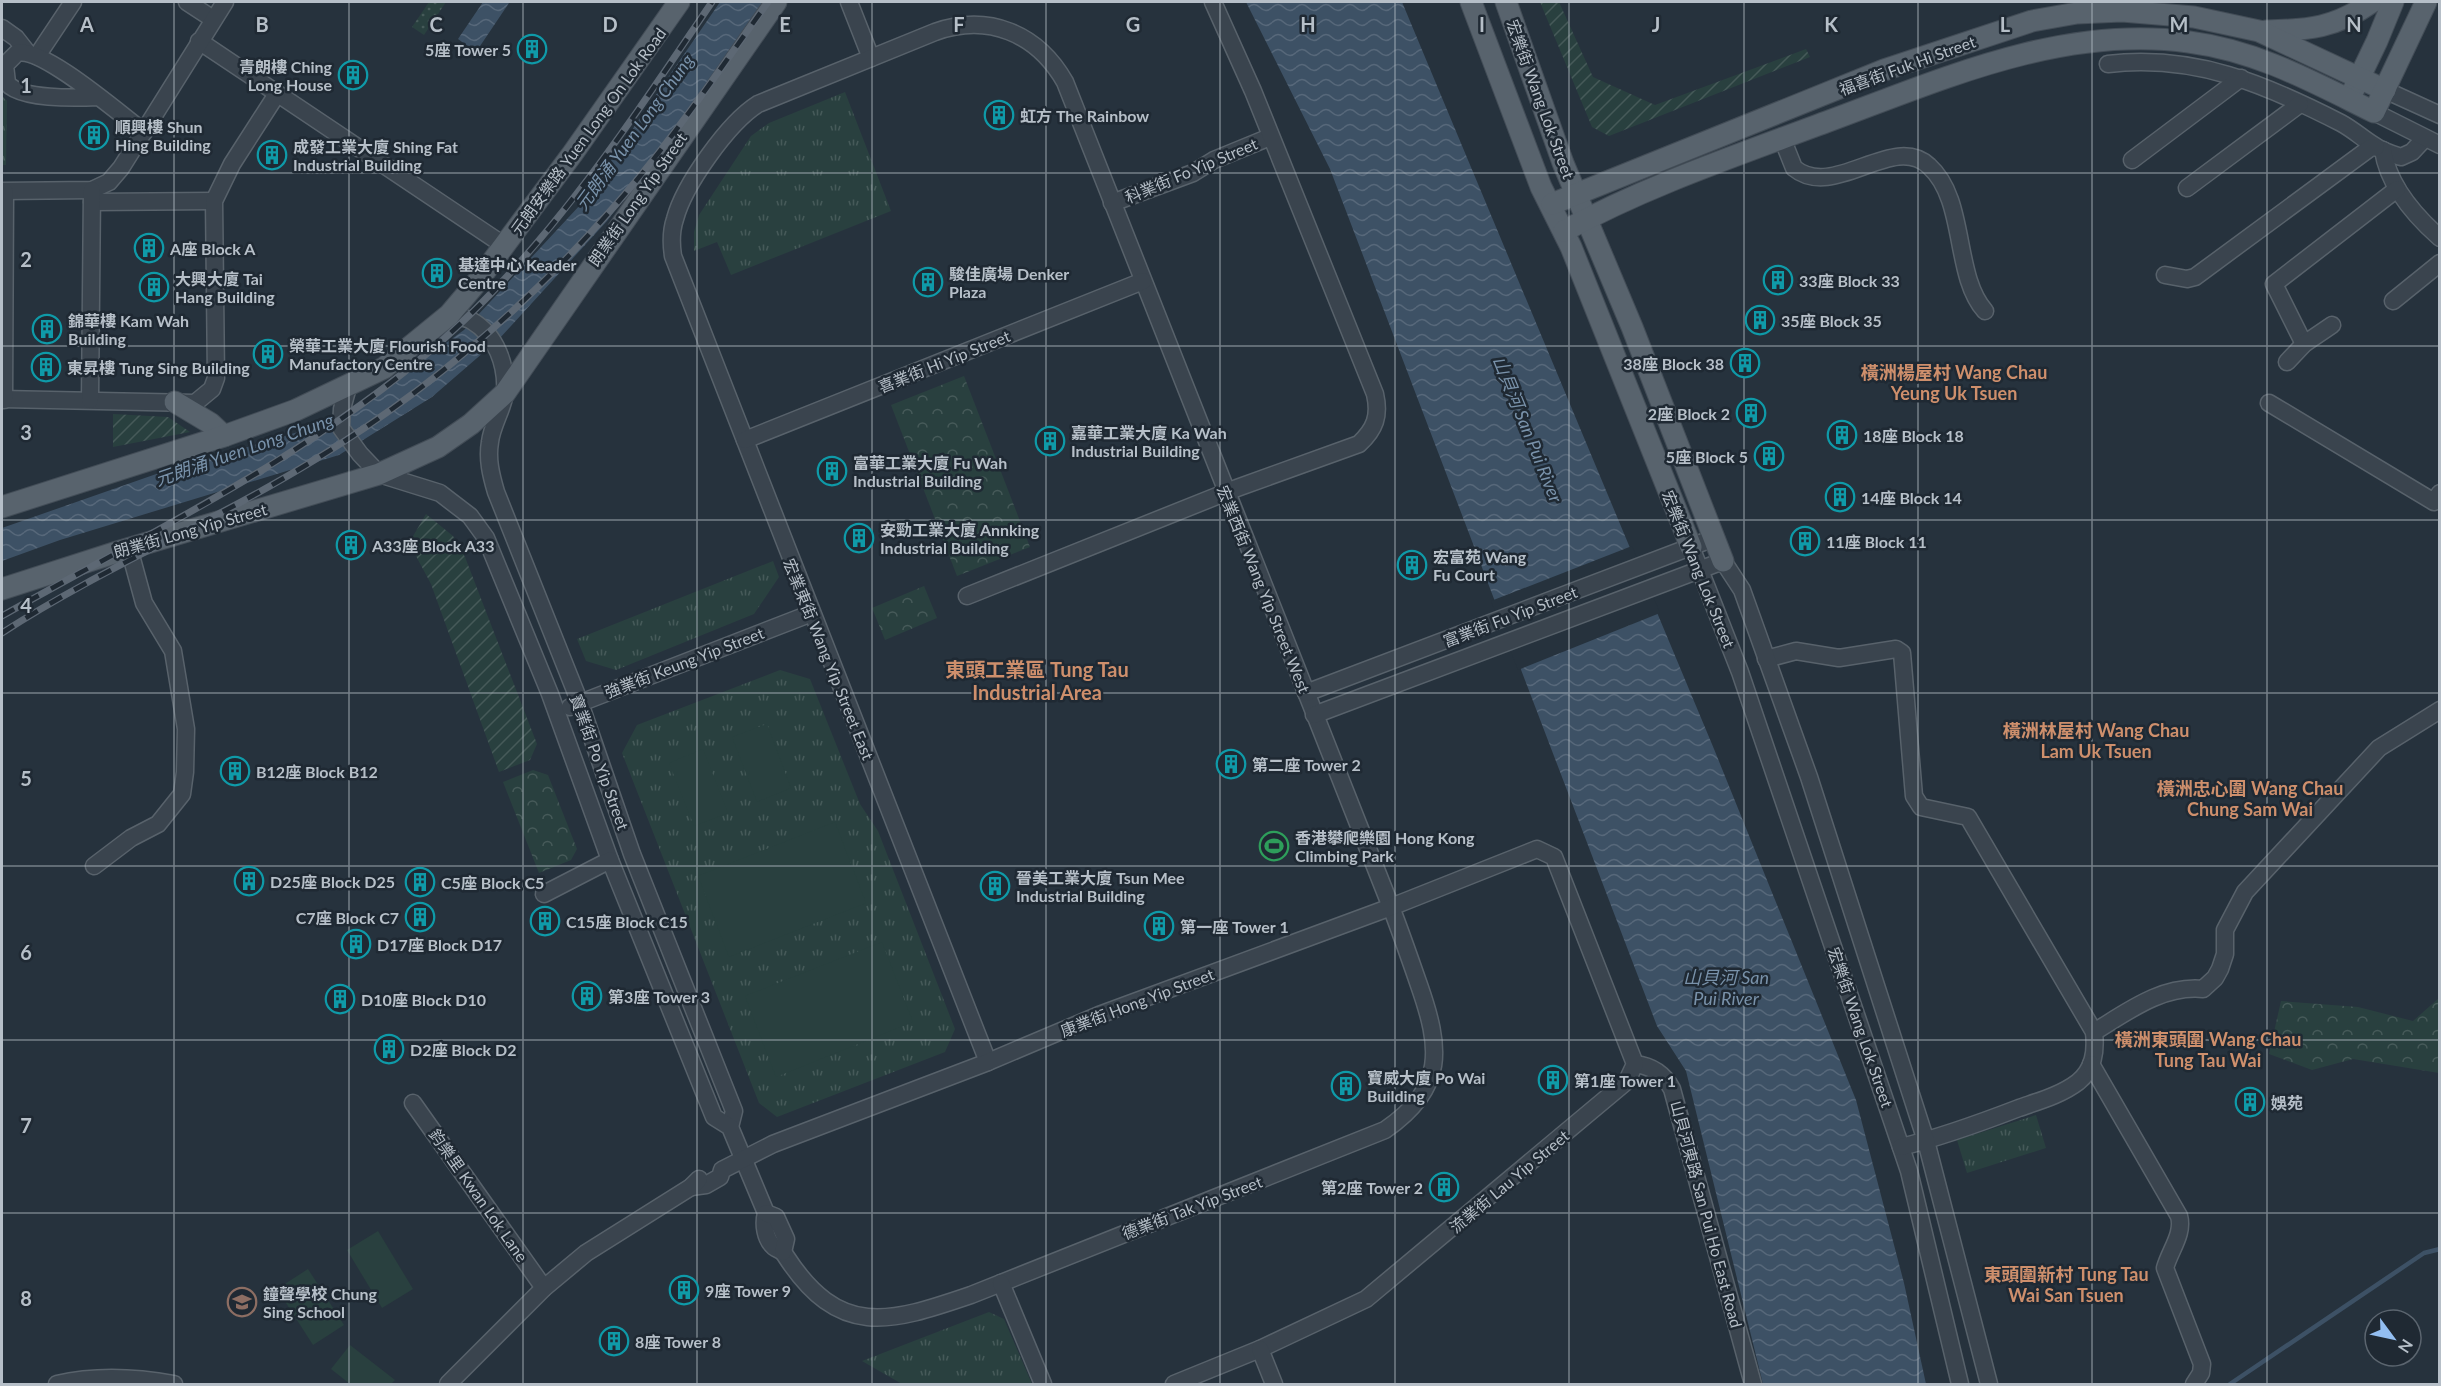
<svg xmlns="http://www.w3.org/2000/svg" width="2441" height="1386" font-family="Lato,'Noto Sans TC',sans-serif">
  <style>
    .grass { fill: url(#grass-dots) }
    .forest { fill: url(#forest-crowns) }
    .park { fill: url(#park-tufts) }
    .garden { fill: url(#garden-furrows) }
    .pitch { fill: #29403f }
    .water { fill: url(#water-waves) }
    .pier { fill: #26323d }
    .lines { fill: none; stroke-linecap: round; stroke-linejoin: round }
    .stream { stroke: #3d5165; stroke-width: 4.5 }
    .minor-casing { stroke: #58626b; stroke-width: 19 }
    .major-casing { stroke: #434d57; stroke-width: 23 }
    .minor { stroke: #3a444e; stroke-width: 16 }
    .major { stroke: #58636d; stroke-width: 21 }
    .rail-casing { stroke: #5d6874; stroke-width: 7 }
    .rail { stroke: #1f2933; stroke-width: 4.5; stroke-dasharray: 14; stroke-linecap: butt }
    .grid { fill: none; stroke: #b6bfc8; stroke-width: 1.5; stroke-opacity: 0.55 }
    .labels { text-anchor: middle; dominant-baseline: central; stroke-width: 5; stroke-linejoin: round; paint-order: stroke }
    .poi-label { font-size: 16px; font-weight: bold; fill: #b6bfc8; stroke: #1f2933; text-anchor: start }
    .street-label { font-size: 16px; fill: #b6bfc8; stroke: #1f2933 }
    .water-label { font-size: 18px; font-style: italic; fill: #7992aa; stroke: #1f2933 }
    .neighbourhood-label { font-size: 18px; font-weight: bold; fill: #ce8f6c; stroke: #1f2933 }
    .quarter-label { font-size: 20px; font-weight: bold; fill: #ce8f6c; stroke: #1f2933 }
    .grid-label { font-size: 20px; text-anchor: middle; font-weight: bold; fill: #b6bfc8; stroke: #1f2933; stroke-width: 5; stroke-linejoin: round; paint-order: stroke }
  </style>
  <defs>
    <pattern id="grass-dots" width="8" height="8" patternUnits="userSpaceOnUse" patternTransform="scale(1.5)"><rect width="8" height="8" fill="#29403f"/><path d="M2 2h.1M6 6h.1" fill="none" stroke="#465a59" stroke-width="1.8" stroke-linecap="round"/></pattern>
    <pattern id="forest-crowns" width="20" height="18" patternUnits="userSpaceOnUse" patternTransform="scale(1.5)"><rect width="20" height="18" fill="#29403f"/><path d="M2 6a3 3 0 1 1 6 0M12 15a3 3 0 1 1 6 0" fill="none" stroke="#465a59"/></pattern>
    <pattern id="park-tufts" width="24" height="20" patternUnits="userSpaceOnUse" patternTransform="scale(1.5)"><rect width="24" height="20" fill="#29403f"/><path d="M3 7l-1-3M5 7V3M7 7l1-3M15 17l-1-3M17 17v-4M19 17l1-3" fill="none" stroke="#465a59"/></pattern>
    <pattern id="garden-furrows" width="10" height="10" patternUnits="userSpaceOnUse" patternTransform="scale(1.5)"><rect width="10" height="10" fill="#29403f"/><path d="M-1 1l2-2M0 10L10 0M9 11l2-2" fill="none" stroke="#465a59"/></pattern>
    <pattern id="water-waves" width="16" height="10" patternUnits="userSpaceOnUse" patternTransform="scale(1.5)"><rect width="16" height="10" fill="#3d5165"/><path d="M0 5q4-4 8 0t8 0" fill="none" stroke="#57687a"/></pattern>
  </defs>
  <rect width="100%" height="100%" fill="#26323d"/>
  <path class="grass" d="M429,2H446L424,35L412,27Z"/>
  <g class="forest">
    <path d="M964,376L1030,547L957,576L891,405Z"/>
    <path d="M924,586L937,618L885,640L872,608Z"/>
    <path d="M533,770L548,775L577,849L571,860L539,873L503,782Z"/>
    <path d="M2439,998V1073L2353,1059L2312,1070L2269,1054L2281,1001L2358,1007L2413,1021Z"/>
  </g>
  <g class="park">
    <path d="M845,92L891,211L731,275L717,242L694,251V232L699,215L751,136L769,123Z"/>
    <path d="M2,96L7,101L6,165H2Z"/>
    <path d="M773,561L779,577L754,614L616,670L586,661L577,639Z"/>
    <path d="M780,670L810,679L860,804L878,831L955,1029L945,1052L777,1117L759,1103L622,753L637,725Z"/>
    <path d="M2036,1115L2046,1148L1967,1173L1957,1140Z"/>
    <path d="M989,1312L1004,1319L1032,1384H902L862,1361Z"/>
  </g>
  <g class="garden">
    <path d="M1540,2H1559L1593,77L1655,105L1806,49L1810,57L1609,136L1592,127Z"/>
    <path d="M113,414L168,417L190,432L113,447Z"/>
    <path d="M426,514L453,536L465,557L537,744L530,760L499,772L431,584L409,543Z"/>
  </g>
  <g class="pitch">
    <path d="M767,724L791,788L757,802L732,737Z"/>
    <path d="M703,749L728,813L694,826L669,763Z"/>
    <path d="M835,822L866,903L729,957L698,876Z"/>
    <path d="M882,942L913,1022L776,1077L745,996Z"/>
    <path d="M378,1231L413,1289L382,1308L347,1250Z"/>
    <path d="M308,1269L344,1325L313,1345L277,1289Z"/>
    <path d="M350,1345L395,1380L391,1384H350L331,1369Z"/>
  </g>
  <g class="water">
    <path d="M483,2L509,3L476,52L458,39Z"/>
    <path d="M720,2H768L607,221L499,339L432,397L339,455L60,540L2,561V528L162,472L322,425L375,394L464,330L581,204Z"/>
    <path d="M1246,2H1402L1714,749L1856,1100L1904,1283L1926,1384H1763L1686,1071L1657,1026L1330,169Z"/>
  </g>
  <path class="pier" d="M1632,546L1660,613L1518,670L1491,601Z"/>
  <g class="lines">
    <path class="stream" d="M2230,1384L2424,1253L2440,1249"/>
    <g class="minor-casing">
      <g id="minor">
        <path d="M187,2L213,19"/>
        <path d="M849,2L871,58"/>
        <path d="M2,28L16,38L27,52"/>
        <path d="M199,41L505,246"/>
        <path d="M37,56L73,2"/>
        <path d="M2108,64C2195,54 2265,84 2341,123C2354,130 2363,139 2375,146C2382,151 2392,154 2401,157L2412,152L2425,138"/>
        <path d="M2385,90L2440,115"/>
        <path d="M98,97C77,98 20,100 7,83L5,65L17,53C42,46 121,115 144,132"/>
        <path d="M2374,112L2440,145"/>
        <path d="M1782,138L1794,168C1834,201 1893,132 1929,166C1967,200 1953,275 1985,311"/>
        <path d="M2383,150C2388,185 2414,215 2440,238"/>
        <path d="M2132,160L2241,78"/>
        <path d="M2187,188L2300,104"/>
        <path d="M2,191L92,190L109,182L121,168L225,2"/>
        <path d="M92,202L214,201"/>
        <path d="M1112,203L1193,173L1214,160L1270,137"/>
        <path d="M2165,275L2187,279L2195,277L2370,148L2376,147"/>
        <path d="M2393,301L2440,263"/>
        <path d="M449,315C456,317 466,317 472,321C496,335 507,365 505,393C503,409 492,425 490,442C487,459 491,475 496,492L580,703L632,854L734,1111L730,1127"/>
        <path d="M2304,344L2274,284L2397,189"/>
        <path d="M2287,362L2304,344L2332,325"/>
        <path d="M348,387L342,409L341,428L360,454L379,474L440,493L470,516L486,538L550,694L610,860L714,1117L730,1127L766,1213C763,1224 765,1239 774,1247C778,1250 782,1250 785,1255C839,1339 889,1323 971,1295L1385,1130C1446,1088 1441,1048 1419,985C1410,959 1401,933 1391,907L1065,82C1037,33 988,13 935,32L758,104C728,123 684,185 675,219C671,231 671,243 673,256L988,1062"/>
        <path d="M2,399L195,403L212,389L216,378L214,201L232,164L277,94"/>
        <path d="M4,400L5,192"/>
        <path d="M90,400L92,190"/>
        <path d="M2269,403L2434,502L2440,493"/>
        <path d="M745,440L1143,281"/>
        <path d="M1691,547L1740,672L1909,1171L1960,1384"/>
        <path d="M967,596L1237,488L1359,444C1375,429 1380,416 1375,394L1253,91L1213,2"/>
        <path d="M1766,659L1796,651L1839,658L1896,649L1902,653L1914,796L1921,807L1968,817L2094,1032C2096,1051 2094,1069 2078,1082C2061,1095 2039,1101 2019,1108C1980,1123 1942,1137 1901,1147"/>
        <path d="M1306,693L1714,538"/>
        <path d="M570,707L812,613"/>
        <path d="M1314,715L1723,561L1742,590L1809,777L1926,1141L1989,1384"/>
        <path d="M94,866L131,838L158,824L182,794L185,772L186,729L173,651L144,603L129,548"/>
        <path d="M544,894L610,860"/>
        <path d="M2094,1032C2127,1012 2162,985 2203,989L2215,978L2220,969L2225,954V930L2245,892L2379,748L2440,710"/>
        <path d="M1635,1064C1652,1066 1664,1074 1672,1089L1753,1384"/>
        <path d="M2091,1064L2179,1216C2184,1234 2170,1250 2165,1268L2202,1364L2201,1373L2194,1384"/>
        <path d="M413,1103L544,1288"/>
        <path d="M691,1187L706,1185L720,1177L722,1170L773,1144L988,1062L1099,1015L1391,907L1537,849L1554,857L1635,1064L1627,1081L1366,1299L1260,1349L1174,1384"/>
        <path d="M766,1213L776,1217L786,1239L783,1252"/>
        <path d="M1001,1283L1043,1384"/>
        <path d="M1260,1349L1274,1384"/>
        <path d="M57,1384C96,1375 135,1377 174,1384"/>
        <path d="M448,1384L544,1288L586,1253L691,1187L699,1179"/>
      </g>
    </g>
    <g class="major-casing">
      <g id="major">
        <path d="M1471,2L1541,187L1571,247L1691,547"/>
        <path d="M1506,2L1563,163L1632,327L1723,561"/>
        <path d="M2266,31C2309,30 2335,28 2372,2"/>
        <path d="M2353,91L2377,41L2393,2"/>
        <path d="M1552,204L1884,70L2032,21L2077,13L2122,11L2194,17L2259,31L2385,90"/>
        <path d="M1564,231C1644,187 1732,157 1818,125C1936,82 2060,24 2189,42C2258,51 2313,82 2374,112L2426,2"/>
        <path d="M175,402L210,423L224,436"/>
        <path d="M2,507L224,436L296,410L384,368L449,315L477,282L573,153L679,2"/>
        <path d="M2,589L117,552L379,474L438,447L471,424L505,393L776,2"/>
      </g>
    </g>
    <use href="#minor" class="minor"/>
    <use href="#major" class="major"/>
    <g class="rail-casing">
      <g id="rail">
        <path d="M2,616C151,532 306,458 437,345C549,247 629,124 712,2"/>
        <path d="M2,633C102,568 214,522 316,459C437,386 545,290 636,181C683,124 725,62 768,2"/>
      </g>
    </g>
    <use href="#rail" class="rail"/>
  </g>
  <path class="grid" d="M174,2V1384M349,2V1384M523,2V1384M697,2V1384M872,2V1384M1046,2V1384M1220,2V1384M1395,2V1384M1569,2V1384M1744,2V1384M1918,2V1384M2092,2V1384M2267,2V1384M2,173H2440M2,346H2440M2,520H2440M2,693H2440M2,866H2440M2,1040H2440M2,1213H2440"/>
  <defs>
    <g id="building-ring" transform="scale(1.5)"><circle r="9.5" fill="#1f2933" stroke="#0f9aa8" stroke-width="1.5"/><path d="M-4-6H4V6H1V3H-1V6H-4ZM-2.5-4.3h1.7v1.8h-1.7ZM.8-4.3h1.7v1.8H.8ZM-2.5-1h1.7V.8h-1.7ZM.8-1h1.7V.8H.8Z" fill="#0f9aa8"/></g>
    <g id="stadium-ring" transform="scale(1.5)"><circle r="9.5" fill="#1f2933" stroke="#2e9e5b" stroke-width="1.5"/><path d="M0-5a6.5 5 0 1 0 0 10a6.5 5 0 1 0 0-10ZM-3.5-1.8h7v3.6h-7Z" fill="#2e9e5b"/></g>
    <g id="school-ring" transform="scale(1.5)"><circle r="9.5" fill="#1f2933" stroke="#8d6e63" stroke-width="1.5"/><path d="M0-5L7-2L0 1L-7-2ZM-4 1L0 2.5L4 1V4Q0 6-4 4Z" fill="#8d6e63"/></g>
  </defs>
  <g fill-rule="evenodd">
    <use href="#building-ring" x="532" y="49"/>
    <use href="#building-ring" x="353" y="75"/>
    <use href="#building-ring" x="999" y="115"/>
    <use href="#building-ring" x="94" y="135"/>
    <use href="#building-ring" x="272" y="155"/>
    <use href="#building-ring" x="149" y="248"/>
    <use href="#building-ring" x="437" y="273"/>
    <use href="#building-ring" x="1778" y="280"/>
    <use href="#building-ring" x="928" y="282"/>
    <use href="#building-ring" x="154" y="287"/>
    <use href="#building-ring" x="1760" y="320"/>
    <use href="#building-ring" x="47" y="329"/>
    <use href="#building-ring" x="268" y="354"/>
    <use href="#building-ring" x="1745" y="363"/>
    <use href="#building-ring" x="46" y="367"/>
    <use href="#building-ring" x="1751" y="413"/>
    <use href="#building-ring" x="1842" y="435"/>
    <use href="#building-ring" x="1050" y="441"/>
    <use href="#building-ring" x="1769" y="456"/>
    <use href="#building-ring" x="832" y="471"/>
    <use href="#building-ring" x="1840" y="497"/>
    <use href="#building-ring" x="859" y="538"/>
    <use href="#building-ring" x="1805" y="541"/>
    <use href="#building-ring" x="351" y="545"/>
    <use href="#building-ring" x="1412" y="565"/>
    <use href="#building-ring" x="1231" y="764"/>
    <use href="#building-ring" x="235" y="771"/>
    <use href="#stadium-ring" x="1274" y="846"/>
    <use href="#building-ring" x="249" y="881"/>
    <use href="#building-ring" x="420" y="882"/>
    <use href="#building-ring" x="995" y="886"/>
    <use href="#building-ring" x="420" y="917"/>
    <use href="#building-ring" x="545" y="921"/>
    <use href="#building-ring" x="1159" y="926"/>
    <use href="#building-ring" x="356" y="944"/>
    <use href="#building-ring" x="587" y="996"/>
    <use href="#building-ring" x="340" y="999"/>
    <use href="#building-ring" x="389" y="1049"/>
    <use href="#building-ring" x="1553" y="1080"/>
    <use href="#building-ring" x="1346" y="1086"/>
    <use href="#building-ring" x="2250" y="1102"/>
    <use href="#building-ring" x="1444" y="1187"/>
    <use href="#building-ring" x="684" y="1290"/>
    <use href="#school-ring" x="242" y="1302"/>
    <use href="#building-ring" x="614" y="1341"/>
  </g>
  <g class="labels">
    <g class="poi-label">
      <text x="511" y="49" text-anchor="end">5座 Tower 5</text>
      <text x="332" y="66" text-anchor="end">青朗樓 Ching<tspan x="332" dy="18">Long House</tspan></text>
      <text x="1020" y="115">虹方 The Rainbow</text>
      <text x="115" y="126">順興樓 Shun<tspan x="115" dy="18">Hing Building</tspan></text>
      <text x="293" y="146">成發工業大廈 Shing Fat<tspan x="293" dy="18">Industrial Building</tspan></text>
      <text x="170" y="248">A座 Block A</text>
      <text x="458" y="264">基達中心 Keader<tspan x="458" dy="18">Centre</tspan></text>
      <text x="949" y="273">駿佳廣場 Denker<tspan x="949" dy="18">Plaza</tspan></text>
      <text x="175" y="278">大興大廈 Tai<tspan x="175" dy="18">Hang Building</tspan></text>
      <text x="1799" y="280">33座 Block 33</text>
      <text x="68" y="320">錦華樓 Kam Wah<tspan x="68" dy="18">Building</tspan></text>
      <text x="1781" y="320">35座 Block 35</text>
      <text x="289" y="345">榮華工業大廈 Flourish Food<tspan x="289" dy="18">Manufactory Centre</tspan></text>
      <text x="1724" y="363" text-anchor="end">38座 Block 38</text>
      <text x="67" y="367">東昇樓 Tung Sing Building</text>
      <text x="1730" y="413" text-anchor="end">2座 Block 2</text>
      <text x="1071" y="432">嘉華工業大廈 Ka Wah<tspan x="1071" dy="18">Industrial Building</tspan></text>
      <text x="1863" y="435">18座 Block 18</text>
      <text x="1748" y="456" text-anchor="end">5座 Block 5</text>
      <text x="853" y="462">富華工業大廈 Fu Wah<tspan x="853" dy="18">Industrial Building</tspan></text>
      <text x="1861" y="497">14座 Block 14</text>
      <text x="880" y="529">安勁工業大廈 Annking<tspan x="880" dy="18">Industrial Building</tspan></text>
      <text x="1826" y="541">11座 Block 11</text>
      <text x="372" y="545">A33座 Block A33</text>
      <text x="1433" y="556">宏富苑 Wang<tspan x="1433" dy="18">Fu Court</tspan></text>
      <text x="1252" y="764">第二座 Tower 2</text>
      <text x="256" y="771">B12座 Block B12</text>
      <text x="1295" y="837">香港攀爬樂園 Hong Kong<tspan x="1295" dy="18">Climbing Park</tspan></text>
      <text x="1016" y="877">晉美工業大廈 Tsun Mee<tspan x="1016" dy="18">Industrial Building</tspan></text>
      <text x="270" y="881">D25座 Block D25</text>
      <text x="441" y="882">C5座 Block C5</text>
      <text x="399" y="917" text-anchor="end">C7座 Block C7</text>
      <text x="566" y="921">C15座 Block C15</text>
      <text x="1180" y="926">第一座 Tower 1</text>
      <text x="377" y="944">D17座 Block D17</text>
      <text x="608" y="996">第3座 Tower 3</text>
      <text x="361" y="999">D10座 Block D10</text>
      <text x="410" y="1049">D2座 Block D2</text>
      <text x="1367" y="1077">寶威大廈 Po Wai<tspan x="1367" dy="18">Building</tspan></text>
      <text x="1574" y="1080">第1座 Tower 1</text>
      <text x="2271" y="1102">娛苑</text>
      <text x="1423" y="1187" text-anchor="end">第2座 Tower 2</text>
      <text x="705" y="1290">9座 Tower 9</text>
      <text x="263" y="1293">鐘聲學校 Chung<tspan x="263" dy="18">Sing School</tspan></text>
      <text x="635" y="1341">8座 Tower 8</text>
    </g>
    <g class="street-label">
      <text transform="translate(1907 65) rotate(-20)">福喜街 Fuk Hi Street</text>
      <text transform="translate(1541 99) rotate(70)">宏樂街 Wang Lok Street</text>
      <text transform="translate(588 131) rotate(-54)">元朗安樂路 Yuen Long On Lok Road</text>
      <text transform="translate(1191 170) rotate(-23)">科業街 Fo Yip Street</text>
      <text transform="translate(637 199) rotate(-55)">朗業街 Long Yip Street</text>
      <text transform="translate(944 361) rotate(-22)">喜業街 Hi Yip Street</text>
      <text transform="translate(190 530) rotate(-16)">朗業街 Long Yip Street</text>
      <text transform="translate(1699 569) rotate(68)">宏樂街 Wang Lok Street</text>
      <text transform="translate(1264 589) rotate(68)">宏業西街 Wang Yip Street West</text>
      <text transform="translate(1510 616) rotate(-21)">富業街 Fu Yip Street</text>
      <text transform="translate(829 659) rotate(68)">宏業東街 Wang Yip Street East</text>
      <text transform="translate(684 662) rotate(-21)">強業街 Keung Yip Street</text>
      <text transform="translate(600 762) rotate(70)">寶業街 Po Yip Street</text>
      <text transform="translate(1137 1002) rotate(-21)">康業街 Hong Yip Street</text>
      <text transform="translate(1861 1027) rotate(71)">宏樂街 Wang Lok Street</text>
      <text transform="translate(1509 1181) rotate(-40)">流業街 Lau Yip Street</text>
      <text transform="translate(479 1195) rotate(55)">鈞樂里 Kwan Lok Lane</text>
      <text transform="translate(1192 1207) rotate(-21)">德業街 Tak Yip Street</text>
      <text transform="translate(1707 1214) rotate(75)">山貝河東路 San Pui Ho East Road</text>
    </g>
    <g class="water-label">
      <text transform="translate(634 132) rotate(-54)">元朗涌 Yuen Long Chung</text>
      <text transform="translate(1528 429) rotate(68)">山貝河 San Pui River</text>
      <text transform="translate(244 449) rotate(-19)">元朗涌 Yuen Long Chung</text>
      <text x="1726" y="977">山貝河 San<tspan x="1726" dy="21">Pui River</tspan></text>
    </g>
    <g class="neighbourhood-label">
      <text x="1954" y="372">橫洲楊屋村 Wang Chau<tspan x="1954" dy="21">Yeung Uk Tsuen</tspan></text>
      <text x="2096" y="730">橫洲林屋村 Wang Chau<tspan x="2096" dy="21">Lam Uk Tsuen</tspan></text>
      <text x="2250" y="788">橫洲忠心圍 Wang Chau<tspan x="2250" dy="21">Chung Sam Wai</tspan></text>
      <text x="2208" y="1039">橫洲東頭圍 Wang Chau<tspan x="2208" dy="21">Tung Tau Wai</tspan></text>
      <text x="2066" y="1274">東頭圍新村 Tung Tau<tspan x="2066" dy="21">Wai San Tsuen</tspan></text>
    </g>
    <g class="quarter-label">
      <text x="1037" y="669">東頭工業區 Tung Tau<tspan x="1037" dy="23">Industrial Area</tspan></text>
    </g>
  </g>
  <g class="grid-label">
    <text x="87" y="32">A</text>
    <text x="262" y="32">B</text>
    <text x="436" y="32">C</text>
    <text x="610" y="32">D</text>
    <text x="785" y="32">E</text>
    <text x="959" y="32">F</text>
    <text x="1133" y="32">G</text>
    <text x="1308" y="32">H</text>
    <text x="1482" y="32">I</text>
    <text x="1656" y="32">J</text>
    <text x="1831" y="32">K</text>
    <text x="2005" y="32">L</text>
    <text x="2179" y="32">M</text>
    <text x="2354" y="32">N</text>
    <text x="26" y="93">1</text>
    <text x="26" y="267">2</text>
    <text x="26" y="440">3</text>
    <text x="26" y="613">4</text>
    <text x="26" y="786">5</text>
    <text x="26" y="960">6</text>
    <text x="26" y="1133">7</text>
    <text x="26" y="1306">8</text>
  </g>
  <rect width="2441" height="1386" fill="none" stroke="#b6bfc8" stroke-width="6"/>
  <g transform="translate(2393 1338) rotate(123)"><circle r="28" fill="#1f2933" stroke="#5b656f" stroke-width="1.5"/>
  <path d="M0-4.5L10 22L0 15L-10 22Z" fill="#93bef1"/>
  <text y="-9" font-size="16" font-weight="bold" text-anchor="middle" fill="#b6bfc8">N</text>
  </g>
</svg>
